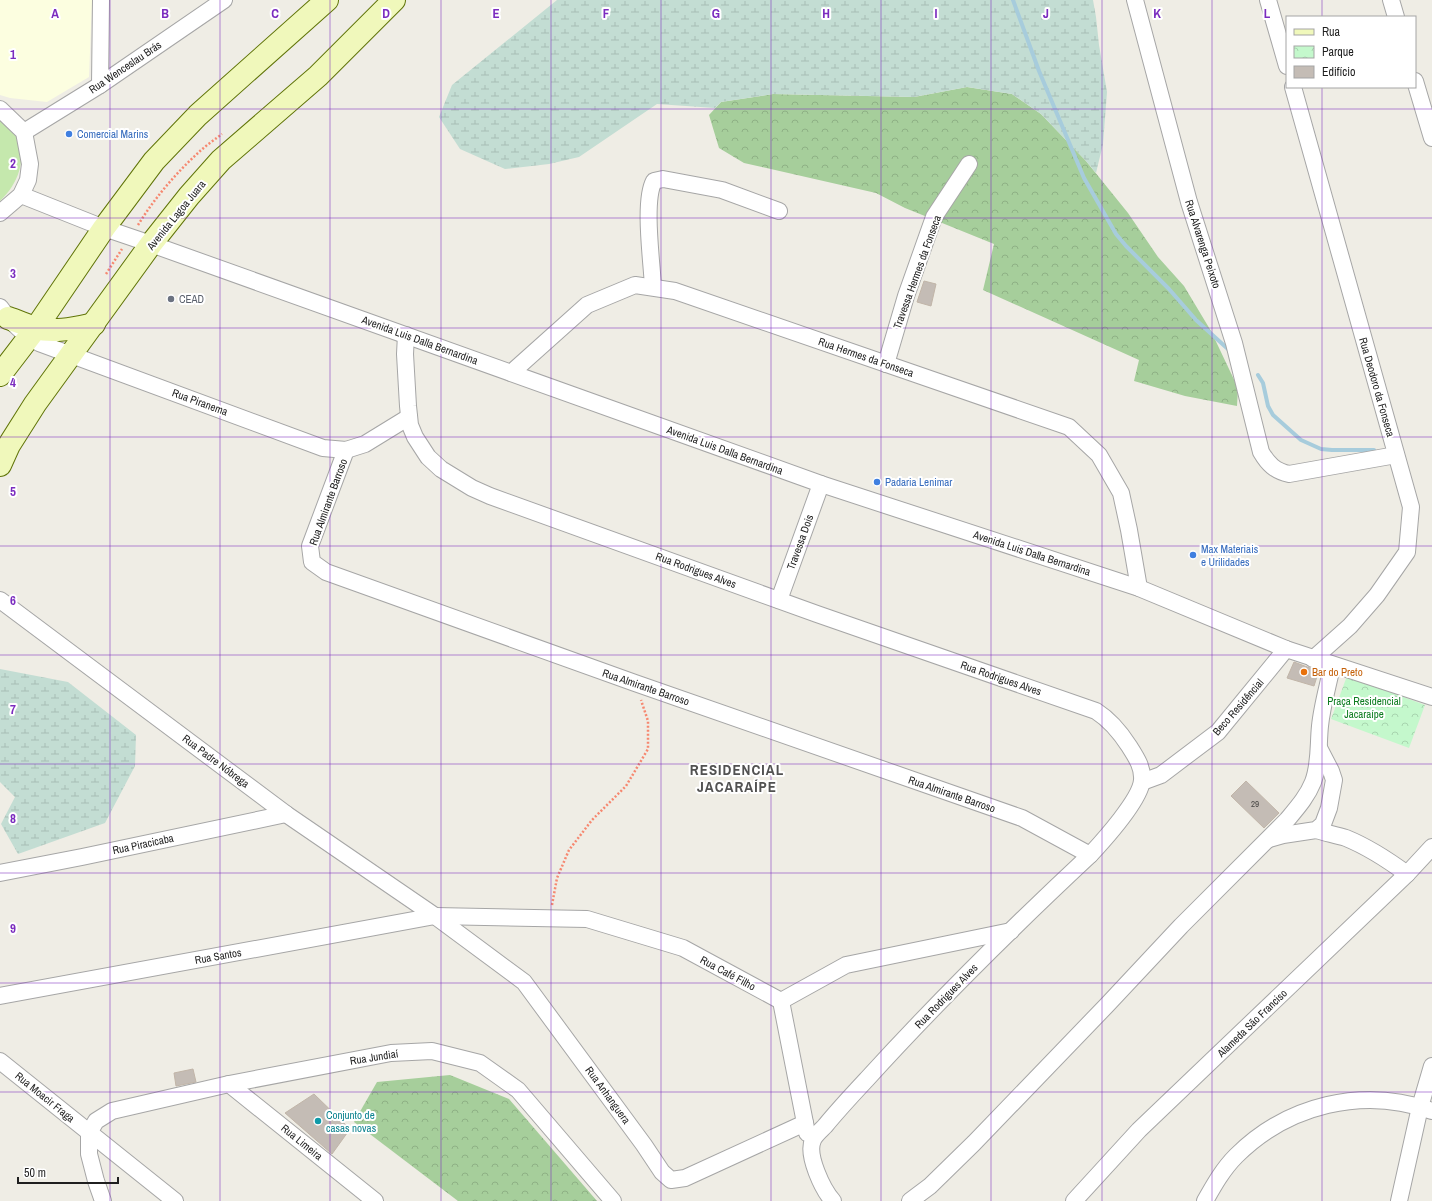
<svg xmlns="http://www.w3.org/2000/svg" width="1432" height="1201" font-family="'Archivo Narrow',sans-serif">
  <style>
    .education { fill: #fcfee0 }
    .grass { fill: #c5e8ad }
    .forest { fill: url(#forest-crowns) }
    .wetland { fill: url(#wetland-marsh) }
    .park { fill: url(#park-crowns) }
    .lines { fill: none; stroke-linecap: round; stroke-linejoin: round }
    .stream { stroke: #a7ccdc; stroke-width: 4 }
    .building { fill: #c4bcb5; stroke: #c1b5a8 }
    .minor-casing { stroke: #a6a6a6; stroke-width: 18 }
    .secondary-casing { stroke: #607408; stroke-width: 24 }
    .path { stroke: #f68870; stroke-width: 2.5; stroke-dasharray: 2 2; stroke-linecap: butt }
    .minor { stroke: #fff; stroke-width: 16 }
    .secondary { stroke: #f0f8bb; stroke-width: 22 }
    .grid { fill: none; stroke: #7b2cbf; stroke-width: 1; stroke-opacity: 0.55 }
    .shop-dot { fill: #3f7fe0; stroke: #fff; stroke-width: 1.5 }
    .worship-dot { fill: #6b7280; stroke: #fff; stroke-width: 1.5 }
    .food-dot { fill: #e8710a; stroke: #fff; stroke-width: 1.5 }
    .culture-dot { fill: #0f9aa8; stroke: #fff; stroke-width: 1.5 }
    .labels { text-anchor: middle; dominant-baseline: central; stroke-width: 4; stroke-linejoin: round; paint-order: stroke }
    .number-label { font-size: 9px; fill: #484644 }
    .street-label { font-size: 11px; fill: #1f1f1f; stroke: #fff }
    .shop-label { font-size: 11px; fill: #366cbe; stroke: #fff; text-anchor: start }
    .worship-label { font-size: 11px; fill: #5b616d; stroke: #fff; text-anchor: start }
    .food-label { font-size: 11px; fill: #c56008; stroke: #fff; text-anchor: start }
    .park-label { font-size: 11px; fill: #0e7c20; stroke: #fff }
    .culture-label { font-size: 11px; fill: #0d838f; stroke: #fff; text-anchor: start }
    .district-label { font-size: 15px; font-weight: bold; letter-spacing: 1px; fill: #525252; stroke: #fff }
    .grid-label { font-size: 13px; text-anchor: middle; font-weight: bold; fill: #7b2cbf; stroke: #fff; stroke-width: 4; stroke-linejoin: round; paint-order: stroke }
  </style>
  <defs>
    <pattern id="forest-crowns" width="20" height="18" patternUnits="userSpaceOnUse"><rect width="20" height="18" fill="#a6ce9b"/><path d="M2 6a3 3 0 1 1 6 0M12 15a3 3 0 1 1 6 0" fill="none" stroke="#8eb085"/></pattern>
    <pattern id="wetland-marsh" width="20" height="14" patternUnits="userSpaceOnUse"><rect width="20" height="14" fill="#c3ddd3"/><path d="M1 5h8M5 5V1M11 12h8M15 12V8" fill="none" stroke="#a7bdb5"/></pattern>
    <pattern id="park-crowns" width="20" height="18" patternUnits="userSpaceOnUse"><rect width="20" height="18" fill="#c4f8cc"/><path d="M2 6a3 3 0 1 1 6 0M12 15a3 3 0 1 1 6 0" fill="none" stroke="#a8d4af"/></pattern>
  </defs>
  <rect width="100%" height="100%" fill="#efede5"/>
  <path class="education" d="M0,0H92L89,77L47,102L10,98L0,95Z"/>
  <path class="grass" d="M0,116C5,122 12,129 16,136C28,159 18,184 0,201Z"/>
  <g class="forest">
    <path d="M967,87L1012,94L1041,114L1086,161L1128,213L1158,257L1184,286L1211,331L1238,388L1237,406L1185,396L1134,381L1139,360L983,290L994,244L905,208L876,193L744,163L719,148L709,115L721,102L773,94L914,97Z"/>
    <path d="M450,1075L509,1099L597,1201H458L354,1122L377,1082Z"/>
  </g>
  <g class="wetland">
    <path d="M557,0H1093L1096,17L1099,45L1107,92L1103,144L1096,173L1086,161L1041,114L1012,94L967,87L914,97L773,94L721,102L715,108L657,104L579,157L549,164L505,169L460,149L439,117L452,85Z"/>
    <path d="M0,669L68,682L136,735L135,766L105,823L18,854L1,824L15,797L0,782Z"/>
  </g>
  <path class="park" d="M1347,676L1425,705L1409,748L1331,719Z"/>
  <g class="lines">
    <g class="stream">
      <path d="M1013,0L1039,71L1084,178L1116,234L1126,246L1169,289L1196,320L1229,350"/>
      <path d="M1258,375L1263,383L1268,406L1273,415L1301,440L1321,449L1332,450H1374"/>
    </g>
  </g>
  <g class="building">
    <path d="M924,281L936,284L931,306L917,302Z"/>
    <path d="M1294,662L1310,668L1319,670L1314,686L1287,678Z"/>
    <path d="M1246,781L1279,813L1264,828L1231,796Z"/>
    <path d="M193,1069L196,1082L176,1086L174,1073Z"/>
    <path d="M314,1094L350,1129L332,1154L285,1113Z"/>
  </g>
  <g class="lines">
    <g class="minor-casing">
      <g id="minor">
        <path d="M1135,0L1189,202L1234,343L1261,452C1268,464 1275,471 1289,474L1396,455"/>
        <path d="M1268,0L1287,66"/>
        <path d="M1391,0L1396,17"/>
        <path d="M1415,81L1432,138"/>
        <path d="M100,85L101,0"/>
        <path d="M1293,87L1411,507L1407,552L1377,595L1350,626L1313,659"/>
        <path d="M0,109L24,132L30,164L28,180L21,195L0,213"/>
        <path d="M24,132L100,85L224,0"/>
        <path d="M21,195L104,228L151,244L821,484L1139,588L1286,649L1432,697"/>
        <path d="M653,287C652,263 643,201 654,181L663,179L722,190L779,211"/>
        <path d="M0,307C10,322 23,334 39,343L323,448L346,450L365,444L409,417"/>
        <path d="M406,335L405,354L408,406L410,425L415,437L428,457L441,469L472,488L490,496L817,614L1096,711C1110,720 1120,732 1129,746C1136,757 1143,767 1142,780C1141,799 1103,841 1090,855C1013,927 938,1001 867,1079C853,1094 838,1110 825,1126C821,1130 815,1135 813,1140C806,1155 823,1190 833,1201"/>
        <path d="M886,364L906,296L934,217L969,164"/>
        <path d="M511,373L587,305L635,285L675,291L1069,427L1099,455L1121,493L1129,530L1139,588"/>
        <path d="M346,450L310,546L312,562L326,572L635,683L1022,818L1090,855"/>
        <path d="M0,600L286,814L435,916L524,982L644,1145L662,1172L671,1180L685,1178L805,1123"/>
        <path d="M779,600L821,484"/>
        <path d="M1142,782L1161,775L1218,732L1286,649"/>
        <path d="M1316,830C1326,833 1336,835 1346,838C1368,847 1388,860 1407,874"/>
        <path d="M1269,839L1283,835L1316,830L1323,824L1329,808L1334,780L1331,771L1319,748"/>
        <path d="M0,873L82,857L286,814"/>
        <path d="M0,996L435,916L587,919L683,948L781,1001"/>
        <path d="M781,1001L846,965L1011,931"/>
        <path d="M781,1001L807,1133"/>
        <path d="M0,1061L175,1201"/>
        <path d="M229,1084L375,1201"/>
        <path d="M89,1133L96,1121L112,1111L229,1084L391,1053L432,1051L480,1063L518,1090L613,1201"/>
        <path d="M89,1133V1154L96,1181L103,1201"/>
        <path d="M910,1201L930,1186L974,1143L1107,1005L1181,926L1287,820C1297,808 1307,797 1313,782C1320,764 1318,745 1320,726C1322,706 1328,686 1332,666"/>
        <path d="M1074,1201L1139,1130L1407,874L1432,847"/>
        <path d="M1205,1201C1214,1185 1223,1169 1236,1156C1287,1105 1363,1086 1432,1111"/>
        <path d="M1399,1201L1420,1107L1432,1066"/>
      </g>
    </g>
    <g class="secondary-casing">
      <g id="secondary">
        <path d="M8,318C17,321 26,325 35,328C55,333 75,328 94,324"/>
        <path d="M0,375L36,328L104,228L154,161L198,115L327,0"/>
        <path d="M0,465L9,445L35,404L151,244L189,196L221,160L318,76L394,0"/>
      </g>
    </g>
    <g class="path">
      <path d="M138,225C154,199 175,174 198,153C205,146 214,140 222,134"/>
      <path d="M106,274L122,249"/>
      <path d="M552,905L557,878L569,850L592,820L626,786L648,749V721L641,700"/>
    </g>
    <use href="#minor" class="minor"/>
    <use href="#secondary" class="secondary"/>
  </g>
  <path class="grid" d="M110,0V1201M220,0V1201M330,0V1201M441,0V1201M551,0V1201M661,0V1201M771,0V1201M881,0V1201M991,0V1201M1102,0V1201M1212,0V1201M1322,0V17M1322,87V1201M0,109H1432M0,218H1432M0,328H1432M0,437H1432M0,546H1432M0,655H1432M0,764H1432M0,873H1432M0,983H1432M0,1092H1432"/>
  <g class="shop-dot">
    <circle cx="69" cy="134" r="4"/>
    <circle cx="877" cy="482" r="4"/>
    <circle cx="1193" cy="555" r="4"/>
  </g>
  <circle class="worship-dot" cx="171" cy="299" r="4"/>
  <circle class="food-dot" cx="1304" cy="672" r="4"/>
  <circle class="culture-dot" cx="318" cy="1121" r="4"/>
  <g class="labels">
    <g class="number-label">
      <text x="1255" y="804">29</text>
    </g>
    <g class="street-label">
      <text transform="translate(125 67) rotate(-34)">Rua Wenceslau Brás</text>
      <text transform="translate(176 215) rotate(-51)">Avenida Lagoa Juara</text>
      <text transform="translate(1203 244) rotate(72)">Rua Alvarenga Peixoto</text>
      <text transform="translate(917 272) rotate(-70)">Travessa Hermes da Fonseca</text>
      <text transform="translate(420 340) rotate(20)">Avenida Luis Dalla Bernardina</text>
      <text transform="translate(866 357) rotate(19)">Rua Hermes da Fonseca</text>
      <text transform="translate(1377 387) rotate(74)">Rua Deodoro da Fonseca</text>
      <text transform="translate(200 402) rotate(20)">Rua Piranema</text>
      <text transform="translate(725 450) rotate(20)">Avenida Luis Dalla Bernardina</text>
      <text transform="translate(328 502) rotate(-70)">Rua Almirante Barroso</text>
      <text transform="translate(800 542) rotate(-70)">Travessa Dois</text>
      <text transform="translate(1032 553) rotate(18)">Avenida Luis Dalla Bernardina</text>
      <text transform="translate(696 570) rotate(20)">Rua Rodrigues Alves</text>
      <text transform="translate(1001 678) rotate(19)">Rua Rodrigues Alves</text>
      <text transform="translate(646 687) rotate(19)">Rua Almirante Barroso</text>
      <text transform="translate(1238 707) rotate(-49)">Beco Residêncial</text>
      <text transform="translate(216 761) rotate(37)">Rua Padre Nóbrega</text>
      <text transform="translate(952 794) rotate(19)">Rua Almirante Barroso</text>
      <text transform="translate(143 844) rotate(-12)">Rua Piracicaba</text>
      <text transform="translate(218 956) rotate(-10)">Rua Santos</text>
      <text transform="translate(728 973) rotate(28)">Rua Café Filho</text>
      <text transform="translate(946 996) rotate(-46)">Rua Rodrigues Alves</text>
      <text transform="translate(1252 1023) rotate(-44)">Alameda São Franciso</text>
      <text transform="translate(374 1057) rotate(-9)">Rua Jundiaí</text>
      <text transform="translate(608 1095) rotate(54)">Rua Anhanguera</text>
      <text transform="translate(45 1097) rotate(39)">Rua Moacir Fraga</text>
      <text transform="translate(302 1142) rotate(39)">Rua Limeira</text>
    </g>
    <g class="shop-label">
      <text x="77" y="134">Comercial Marins</text>
      <text x="885" y="482">Padaria Lenimar</text>
      <text x="1201" y="549">Max Materiais<tspan x="1201" dy="13">e Urilidades</tspan></text>
    </g>
    <g class="worship-label">
      <text x="179" y="299">CEAD</text>
    </g>
    <g class="food-label">
      <text x="1312" y="672">Bar do Preto</text>
    </g>
    <g class="park-label">
      <text x="1364" y="701">Praça Residencial<tspan x="1364" dy="13">Jacaraípe</tspan></text>
    </g>
    <g class="culture-label">
      <text x="326" y="1115">Conjunto de<tspan x="326" dy="13">casas novas</tspan></text>
    </g>
    <g class="district-label">
      <text x="737" y="769">RESIDENCIAL<tspan x="737" dy="17">JACARAÍPE</tspan></text>
    </g>
  </g>
  <g class="grid-label">
    <text x="55" y="18">A</text>
    <text x="165" y="18">B</text>
    <text x="275" y="18">C</text>
    <text x="386" y="18">D</text>
    <text x="496" y="18">E</text>
    <text x="606" y="18">F</text>
    <text x="716" y="18">G</text>
    <text x="826" y="18">H</text>
    <text x="936" y="18">I</text>
    <text x="1046" y="18">J</text>
    <text x="1157" y="18">K</text>
    <text x="1267" y="18">L</text>
    <text x="13" y="59">1</text>
    <text x="13" y="168">2</text>
    <text x="13" y="278">3</text>
    <text x="13" y="387">4</text>
    <text x="13" y="496">5</text>
    <text x="13" y="605">6</text>
    <text x="13" y="714">7</text>
    <text x="13" y="823">8</text>
    <text x="13" y="933">9</text>
  </g>
  <rect x="1286" y="16" width="130" height="72" fill="#ffffff" stroke="#a5a5a5"/>
  <rect x="1294" y="29" width="20" height="6" fill="#f0f8bb" stroke="#a5a5a5"/>
  <text x="1322" y="36" font-size="12" fill="#1f1f1f">Rua</text>
  <rect x="1294" y="46" width="20" height="12" fill="url(#park-crowns)" stroke="#a5a5a5"/>
  <text x="1322" y="56" font-size="12" fill="#1f1f1f">Parque</text>
  <rect x="1294" y="66" width="20" height="12" fill="#c4bcb5" stroke="#a5a5a5"/>
  <text x="1322" y="76" font-size="12" fill="#1f1f1f">Edifício</text>
  <path d="M18 1177v6h100v-6" fill="none" stroke="#1f1f1f" stroke-width="2"/>
  <text x="24" y="1177" font-size="12" fill="#1f1f1f" stroke="#ffffff" stroke-width="3" paint-order="stroke">50 m</text>
</svg>
